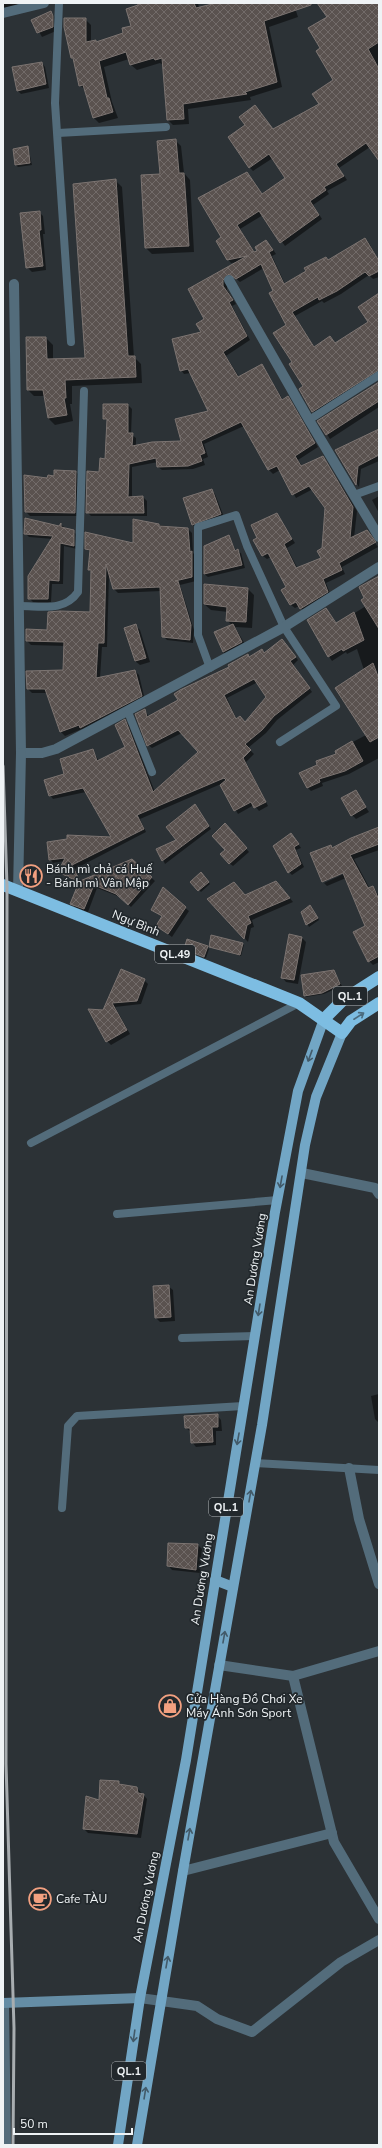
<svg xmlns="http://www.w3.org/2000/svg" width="382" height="2148" font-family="'Nunito Sans',sans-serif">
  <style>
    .shadow { fill: #0007; fill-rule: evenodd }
    .building { fill: url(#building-cross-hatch); stroke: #7c7471; fill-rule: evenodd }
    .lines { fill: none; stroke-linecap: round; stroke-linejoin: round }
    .lane { stroke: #536c7b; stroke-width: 8 }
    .street { stroke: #536c7b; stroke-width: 10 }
    .secondary { stroke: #658da5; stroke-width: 10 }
    .primary { stroke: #72a6c5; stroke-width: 10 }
    .highway { stroke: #7dbde2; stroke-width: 12 }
    .rail { stroke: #a8adb0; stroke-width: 3 }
    .oneway { stroke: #4b6b7e }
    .oneway2 { stroke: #425a69 }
    .labels { text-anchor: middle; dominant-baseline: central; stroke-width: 3.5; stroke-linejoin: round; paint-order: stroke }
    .shield { fill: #22282c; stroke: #b2b6b9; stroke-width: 1 }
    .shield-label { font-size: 11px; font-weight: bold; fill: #eff3f5 }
    .poi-label { font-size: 12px; fill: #eff3f5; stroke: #22282c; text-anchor: start }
    .street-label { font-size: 12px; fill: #eff3f5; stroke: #22282c }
  </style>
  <defs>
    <pattern id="building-cross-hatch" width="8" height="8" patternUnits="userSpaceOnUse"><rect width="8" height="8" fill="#5a524f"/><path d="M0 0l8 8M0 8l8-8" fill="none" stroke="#726b69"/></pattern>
  </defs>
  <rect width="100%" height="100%" fill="#2c3236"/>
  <g class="shadow">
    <path d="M3,3H17L18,7L3,11Z"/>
    <path d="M144,3H198L199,8L220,3H307L308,6L298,9L294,5L298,17L269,27L282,87L250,97L251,100L188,109L189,124L173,125L168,120L163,65L160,63L137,70L131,65L129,59L104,67L112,102L118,118L99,123L93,117L86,91L80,85L75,61L72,58L85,19L91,25V42L96,41L97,42L124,34L132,27Z"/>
    <path d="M323,3H379V158L370,147L339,168L347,180L327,191L329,194L313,205L322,219L285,246L263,215L240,229L255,253L266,241L270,245L276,254L272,256L285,284L326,258L329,261L365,239L369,243L379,261V277L373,279L369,275L341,294L324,303L322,301L295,316L315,348L330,337L336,344L370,322L379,294V374L316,415L313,411L305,386L293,362L287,326L275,291L264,268L240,282L234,277L227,281V290L236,304L232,306L250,340L226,356L239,377L262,365L283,400L288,397L291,401L318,447L298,460L302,466L323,457L326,461L357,511L354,538L367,531L378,547L342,567L345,574L326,583L331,596L305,612L299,606L295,608L291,605L282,590L287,587L271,557L267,559L263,556L255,540L277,515L295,543L287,548L298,569L322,558L326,508L313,489L296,498L280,470L273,474L269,470L244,426L204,444L208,457L203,459L205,465L193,469L162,470L158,467V462L132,467V497H143L147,501V516H91L87,512L106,460L108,422L104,418L128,405L132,409L131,434L136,438V446L182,442L209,412L191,373L184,374L181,370L203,333L205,319L189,289L238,262L231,263L228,259L223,238L247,173L262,195L287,178L273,158L253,171L249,167L273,130L320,104L335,81L321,48L328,18Z"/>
    <path d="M51,13L55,17L56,31L42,37L33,21Z"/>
    <path d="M42,63L45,67L49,88L21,94L18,91Z"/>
    <path d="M175,140L181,146L184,173L190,180L194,252L152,254L146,248L161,175Z"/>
    <path d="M28,147L32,165L18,167L16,165Z"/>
    <path d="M115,180L122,187L134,357L141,364L142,383L72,386V404H70L73,421L55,425L48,418L45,396H34L28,390L46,338L53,345V360L86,359Z"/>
    <path d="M39,212L43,216L45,234H43L46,270L32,272L27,267Z"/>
    <path d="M379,383V407L330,439L319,422Z"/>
    <path d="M379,431V461L361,469L359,487L336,451Z"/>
    <path d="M76,472L80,476L79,516H30L26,512L48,479Z"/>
    <path d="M212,490L215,494L224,517L196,528L193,525Z"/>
    <path d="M379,496V513L372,500Z"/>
    <path d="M61,525L78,535L77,549L64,546L63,584H52L51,602H33L29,598L53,539L29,537L25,533L60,527Z"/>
    <path d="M159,525L188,529L192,533L193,553L196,556V581L180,585L194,630L193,643L167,640L163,636L161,591L118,593L114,589L109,574L107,647H102L100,678L135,671L139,675L145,700L85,732L82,729L65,736L61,732L47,693H32L28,689L64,671L65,646L31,645L27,641L91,613L92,573L89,569L90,552L86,548L134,545Z"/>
    <path d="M229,536L236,551L241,553L245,568L208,577L204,574V547Z"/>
    <path d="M379,577V758L349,774L322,783L323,786L311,791L308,788L338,755L336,751L366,735L364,670L357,649L347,654L346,652L332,661L318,640L321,639L326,609L337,624L366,606L360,588Z"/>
    <path d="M248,589L254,595L252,628L235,627L246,646L228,656L223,652L216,633L232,626L228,621V612L211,610L204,604Z"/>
    <path d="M136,626L140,630L150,662L140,665L135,661L126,628Z"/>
    <path d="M285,644L298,660L293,665L312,692L277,720L266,733L248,748L254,754L246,762L268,806L259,811L254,805L238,814L221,784L140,819L146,832L75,869L81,882L132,860L155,881L131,907L120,897L97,888L88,912L75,907L71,903L79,883L60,872L65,861L53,863L50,859L113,839L86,792L53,799L50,795L65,775L92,750L99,761L126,748L125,721L128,724L155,792L200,752L182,733L152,748L148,745L145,710L149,717L180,700L248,655L250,657L262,651L265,654ZM258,682L267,697L245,724L237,720L227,698Z"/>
    <path d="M355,791L369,812L356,819L352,815Z"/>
    <path d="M197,808L211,829L165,864L158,849L178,841Z"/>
    <path d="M228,828L249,852L233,866L229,863L226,850Z"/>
    <path d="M379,828V850L354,859L370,889L373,887L379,896V962L373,965L369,961L366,927L346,878L327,886L324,883L348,872V871L323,882L333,849Z"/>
    <path d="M294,838L301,848L296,850L304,867L292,875L289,872Z"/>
    <path d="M201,874L210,884L201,892L191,882Z"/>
    <path d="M280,886L293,902L252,920L254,927L251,928L248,942L209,899L246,896Z"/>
    <path d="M185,908L189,911L172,937L157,926L163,917L152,910Z"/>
    <path d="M312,909L319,920L309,927L302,913Z"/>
    <path d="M302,938L306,942L298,984L286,982L282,977Z"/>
    <path d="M242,944L244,945L241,956L210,947Z"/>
    <path d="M207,947L209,949L206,958L185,949Z"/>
    <path d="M121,970L144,980L148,984L141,1004L115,1007L130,1034L111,1045L107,1041L104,1011Z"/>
    <path d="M334,971L342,986L324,994L306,997L304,995Z"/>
    <path d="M168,1286L173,1290L175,1321L160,1322L156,1318L154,1287Z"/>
    <path d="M379,1394V1423L375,1419L371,1396Z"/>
    <path d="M217,1415L221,1420L222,1431H216V1445L196,1447L192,1442L191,1432L186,1428V1417Z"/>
    <path d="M198,1545L202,1549L200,1573L172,1570L168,1565Z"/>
    <path d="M119,1782L123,1786L137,1788L147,1799L141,1838L88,1833L84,1829L100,1801Z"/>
  </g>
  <g class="building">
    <path d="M138,3H194L196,8L216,3H311V5L264,21L277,82L245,92L247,94L183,104L184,119L167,120L162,58L155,60L154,58L130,65L126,52L99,61L107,98H109L113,112L93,118L83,85L79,86L73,58H71L64,27V18H86V42L96,40V42L123,33L122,28L131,26L126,9L138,5Z"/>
    <path d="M317,3H379V42L368,49L379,69V161L366,143L336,164L344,176L324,187L326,190L310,201L319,215L280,243L259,211L237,225L254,252L257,251L255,247L266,240L273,250L269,252L284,284L306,271L304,268L326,257L328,260L365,238L379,261V271L369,276L365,272L337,291L319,300L318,297L292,312L314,347L330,336L335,343L368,322L358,307L379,293V370L312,412L299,389L303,386L289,364L292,362L273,333L286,325L269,293L273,291L261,264L236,279L229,274L223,280V286L233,300L229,302L247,336L223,352L238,377L262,364L282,400L288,396L315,443L295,456L301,466L323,456L353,507L350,538L367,530L376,542L339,563L342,570L323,579L328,592L300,609L296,602L290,605L281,590L286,587L268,553L262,556L253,540L257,538L251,525L277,513L292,539L284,544L296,568L321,558L317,551L322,548L325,508L309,486L292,495L277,466L268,470L241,422L201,441L205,453L200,455L202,461L188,466L157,467L156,458L129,464L128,497L143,496L144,513H86L87,471L99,472L100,458L105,459L107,419H103V404H128V433H133L132,446L152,442L181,441L175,419L208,411L188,369L180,371L172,339L201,332L196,324L204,319L188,289L247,256L227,260L216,241L221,237L198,198L247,172L262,194L285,178L269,154L249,168L228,137L245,125L239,117L255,105L273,129L319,104L312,94L333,80L316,51L320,48L308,28L327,17Z"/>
    <path d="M51,11L53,16V27L37,33L31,20Z"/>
    <path d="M42,62L46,84L17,91L12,67Z"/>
    <path d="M176,139L179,173H184L189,246L145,248L141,175L160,174L157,141Z"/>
    <path d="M28,146L30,163L15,165L13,149Z"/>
    <path d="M116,179L128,356H135L136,377L65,380L66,398H64L67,415L48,418L43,390H27L26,337H46L47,359L85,358L73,184Z"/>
    <path d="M40,211L41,230H39L43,266L26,268L20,213Z"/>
    <path d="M379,382V401L326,435L317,421Z"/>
    <path d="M379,429V455L358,466L356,485L335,450Z"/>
    <path d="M54,470L76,471L75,513L25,512L24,475L47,478L48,475L54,476Z"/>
    <path d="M212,489L221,514L192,525L183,498Z"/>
    <path d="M25,518L59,526L61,523V527L74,530V546L60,543L59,581L49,580L48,599H28V576L53,536L24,534Z"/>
    <path d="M133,519L159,524V526L188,528L190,552L192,551V577L175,581H178L191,625L190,640L162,637L160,587L113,589L106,564L104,643H98L96,678L135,670L142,696L80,728L79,725L60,732L45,689H27L26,671L63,670L64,642L26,641V629L47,630L48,612L60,611L90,612L91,570H88L90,550L85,549V532L133,543Z"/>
    <path d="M229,535L235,551L238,549L242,565L204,574V546Z"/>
    <path d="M379,576V629L361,600L364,598L359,587Z"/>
    <path d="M204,584L248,588L246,622L226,621L227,607L204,604Z"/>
    <path d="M326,608L336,623L354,612L364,640L343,651L342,649L328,657L307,620Z"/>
    <path d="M136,624L146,658L135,661L124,628Z"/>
    <path d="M233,624L242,642L223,652L214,632Z"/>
    <path d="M282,639L296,657L290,661L310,688L274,716L262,730L245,744L251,750L243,758L266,802L254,808L251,802L234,811L220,785L226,780L224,778L137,815L144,829L72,865L80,881L132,859L152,877L128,905L116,894L94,885L84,909L70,904L79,882L58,872L65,858L49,860L47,842L67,839V835L111,837L83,788L49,796L44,780L64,774L60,759L93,749L97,761L125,747L115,725L125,719L153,792L198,752L178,730L147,746L135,714L145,709L147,717L178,700L174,694L180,690L229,667L228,665L248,654L249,657L262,649L264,653ZM254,679L266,697L245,722L240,716L236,719L224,695Z"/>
    <path d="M373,663L379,679V737L370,742L335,688Z"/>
    <path d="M352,741L363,761L345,771L319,779L320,782L307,788L299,773L317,765L316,761L336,754L335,751Z"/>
    <path d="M356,790L366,807L351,816L341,798Z"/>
    <path d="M195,804L209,826L162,861L156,849L176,840L166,827Z"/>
    <path d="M225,823L247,848L229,864L220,854L225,850L212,836Z"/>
    <path d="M379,827V844L350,855L368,888L373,886L379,900V956L368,962L353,932L365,926L343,873L322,882L310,853L331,845L332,848L351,838Z"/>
    <path d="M291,833L299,844L294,847L301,864L288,873L273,846Z"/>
    <path d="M201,872L209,882L198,891L190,882Z"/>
    <path d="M276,881L290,898L248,916L251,923L247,925L244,939L207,899L234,882L245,895Z"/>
    <path d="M163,887L186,907L168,934L156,926L162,916L151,910Z"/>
    <path d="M310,905L318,918L306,925L301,912Z"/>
    <path d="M289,934L302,937L294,980L281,978Z"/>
    <path d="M211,935L243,943L240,955L209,947Z"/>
    <path d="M187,939L208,946L204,957L184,949Z"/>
    <path d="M121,969L145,979L137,1001L112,1003L127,1030L106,1042L88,1009L103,1010Z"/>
    <path d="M334,970L340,984L322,993L304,996L301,975Z"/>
    <path d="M169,1285L171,1317L155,1318L153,1286Z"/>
    <path d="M218,1414V1427H212L213,1442L191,1443L190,1428H185L184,1416Z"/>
    <path d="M168,1543L198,1544L196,1570L167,1566Z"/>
    <path d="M100,1780L119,1781V1784L137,1787L138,1793L144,1794L137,1834L83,1829L86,1796L99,1800Z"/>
  </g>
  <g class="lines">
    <g class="lane">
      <path d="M59,3L55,103L71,342"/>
      <path d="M58,133L166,127"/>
      <path d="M309,420L379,375"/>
      <path d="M354,495L379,486"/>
      <path d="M20,606C42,606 64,612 78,592L84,391"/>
      <path d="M210,668L198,635V527L236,515L247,546L284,627L336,706L280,742"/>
      <path d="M128,712L152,772"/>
      <path d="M31,1143L299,1003"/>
      <path d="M117,1214L278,1200"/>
      <path d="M182,1338L255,1336"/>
      <path d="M255,1463L379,1470"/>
      <path d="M62,1508L68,1426L77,1416L243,1406"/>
    </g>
    <g class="street">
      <path d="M3,13L44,3"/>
      <path d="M229,280L309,420L379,537"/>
      <path d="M14,284L21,753H42L56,749L284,627L379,567"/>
      <path d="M18,891L21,753"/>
      <path d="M302,1173L375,1188L379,1194"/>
      <path d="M349,1468L359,1519L379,1584"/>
      <path d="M219,1665L293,1676L379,1651"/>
      <path d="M293,1676L334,1842L379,1919"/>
      <path d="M183,1871L332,1833"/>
      <path d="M140,1998L197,2006L217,2019L252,2032L341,1962L379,1940"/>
      <path d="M4,2003L6,2145"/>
    </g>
    <path class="secondary" d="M3,2003L140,1998"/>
    <g class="primary">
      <path d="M215,1580L233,1587"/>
      <path d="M118,2145L140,1998L186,1760L275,1212L298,1091L324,1019"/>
      <path d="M137,2145L183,1871L262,1425L305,1145L316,1097L342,1033"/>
    </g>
    <g class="highway">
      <path d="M3,885L299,1003L342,1033L351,1021L379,1003"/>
      <path d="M324,1019L343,1000L379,977"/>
    </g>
    <path class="rail" d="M3,766L7,886L6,1764L14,2028L13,2145"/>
  </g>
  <defs><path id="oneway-shaft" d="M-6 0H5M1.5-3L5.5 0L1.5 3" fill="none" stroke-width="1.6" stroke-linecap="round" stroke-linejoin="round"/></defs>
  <use class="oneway" href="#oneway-shaft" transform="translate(359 1016) rotate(-33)"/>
  <g class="oneway2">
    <use href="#oneway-shaft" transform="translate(310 1056) rotate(110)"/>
    <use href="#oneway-shaft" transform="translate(281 1182) rotate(100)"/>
    <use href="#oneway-shaft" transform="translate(259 1310) rotate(99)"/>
    <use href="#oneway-shaft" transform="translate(238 1439) rotate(100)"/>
    <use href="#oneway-shaft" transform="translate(250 1496) rotate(-80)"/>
    <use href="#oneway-shaft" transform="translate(224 1637) rotate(-80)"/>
    <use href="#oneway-shaft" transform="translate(189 1834) rotate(-80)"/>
    <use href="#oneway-shaft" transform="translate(167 1962) rotate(-80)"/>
    <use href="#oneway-shaft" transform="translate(134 2036) rotate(98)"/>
    <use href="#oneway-shaft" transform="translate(145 2093) rotate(-81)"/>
  </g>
  <defs>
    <g id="restaurant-ring" transform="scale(1.15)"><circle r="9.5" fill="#22282c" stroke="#f2a080" stroke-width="1.5"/><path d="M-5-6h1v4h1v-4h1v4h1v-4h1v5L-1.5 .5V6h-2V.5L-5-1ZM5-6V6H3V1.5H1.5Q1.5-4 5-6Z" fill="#f2a080"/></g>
    <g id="shop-ring" transform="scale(1.15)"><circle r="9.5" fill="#22282c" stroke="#f2a080" stroke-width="1.5"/><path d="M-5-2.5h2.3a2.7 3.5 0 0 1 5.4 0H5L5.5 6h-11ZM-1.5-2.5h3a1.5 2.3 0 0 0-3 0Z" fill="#f2a080"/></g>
    <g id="cafe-ring" transform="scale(1.15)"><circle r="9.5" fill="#22282c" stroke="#f2a080" stroke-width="1.5"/><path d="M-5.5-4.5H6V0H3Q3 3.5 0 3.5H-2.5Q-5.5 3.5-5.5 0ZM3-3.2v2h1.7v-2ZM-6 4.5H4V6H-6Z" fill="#f2a080"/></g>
  </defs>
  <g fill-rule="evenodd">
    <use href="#restaurant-ring" x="31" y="876"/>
    <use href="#shop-ring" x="170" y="1706"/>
    <use href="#cafe-ring" x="40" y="1899"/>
  </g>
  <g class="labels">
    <g class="shield">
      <rect x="155" y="945" width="40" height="18" rx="3"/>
      <rect x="333" y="987" width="34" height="18" rx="3"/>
      <rect x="209" y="1498" width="34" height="18" rx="3"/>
      <rect x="112" y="2062" width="34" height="18" rx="3"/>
    </g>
    <g class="shield-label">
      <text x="175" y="954">QL.49</text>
      <text x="350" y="996">QL.1</text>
      <text x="226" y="1507">QL.1</text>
      <text x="129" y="2071">QL.1</text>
    </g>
    <g class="poi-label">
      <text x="46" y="869">Bánh mì chả cá Huế<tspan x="46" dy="14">- Bánh mì Vân Mập</tspan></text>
      <text x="186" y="1699">Cửa Hàng Đồ Chơi Xe<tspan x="186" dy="14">Máy Ánh Sơn Sport</tspan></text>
      <text x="56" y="1899">Cafe TÀU</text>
    </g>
    <g class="street-label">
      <text transform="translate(136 923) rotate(22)">Ngự Bình</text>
      <text transform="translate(255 1259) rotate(-81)">An Dương Vương</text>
      <text transform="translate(202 1579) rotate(-81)">An Dương Vương</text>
      <text transform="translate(146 1897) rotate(-79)">An Dương Vương</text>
    </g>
  </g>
  <rect width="382" height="2148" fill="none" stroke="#eff3f5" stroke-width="8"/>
  <path d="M14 2128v6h118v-6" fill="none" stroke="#eff3f5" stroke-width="2"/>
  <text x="20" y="2128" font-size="12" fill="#eff3f5" stroke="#22282c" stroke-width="3" paint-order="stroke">50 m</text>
</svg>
